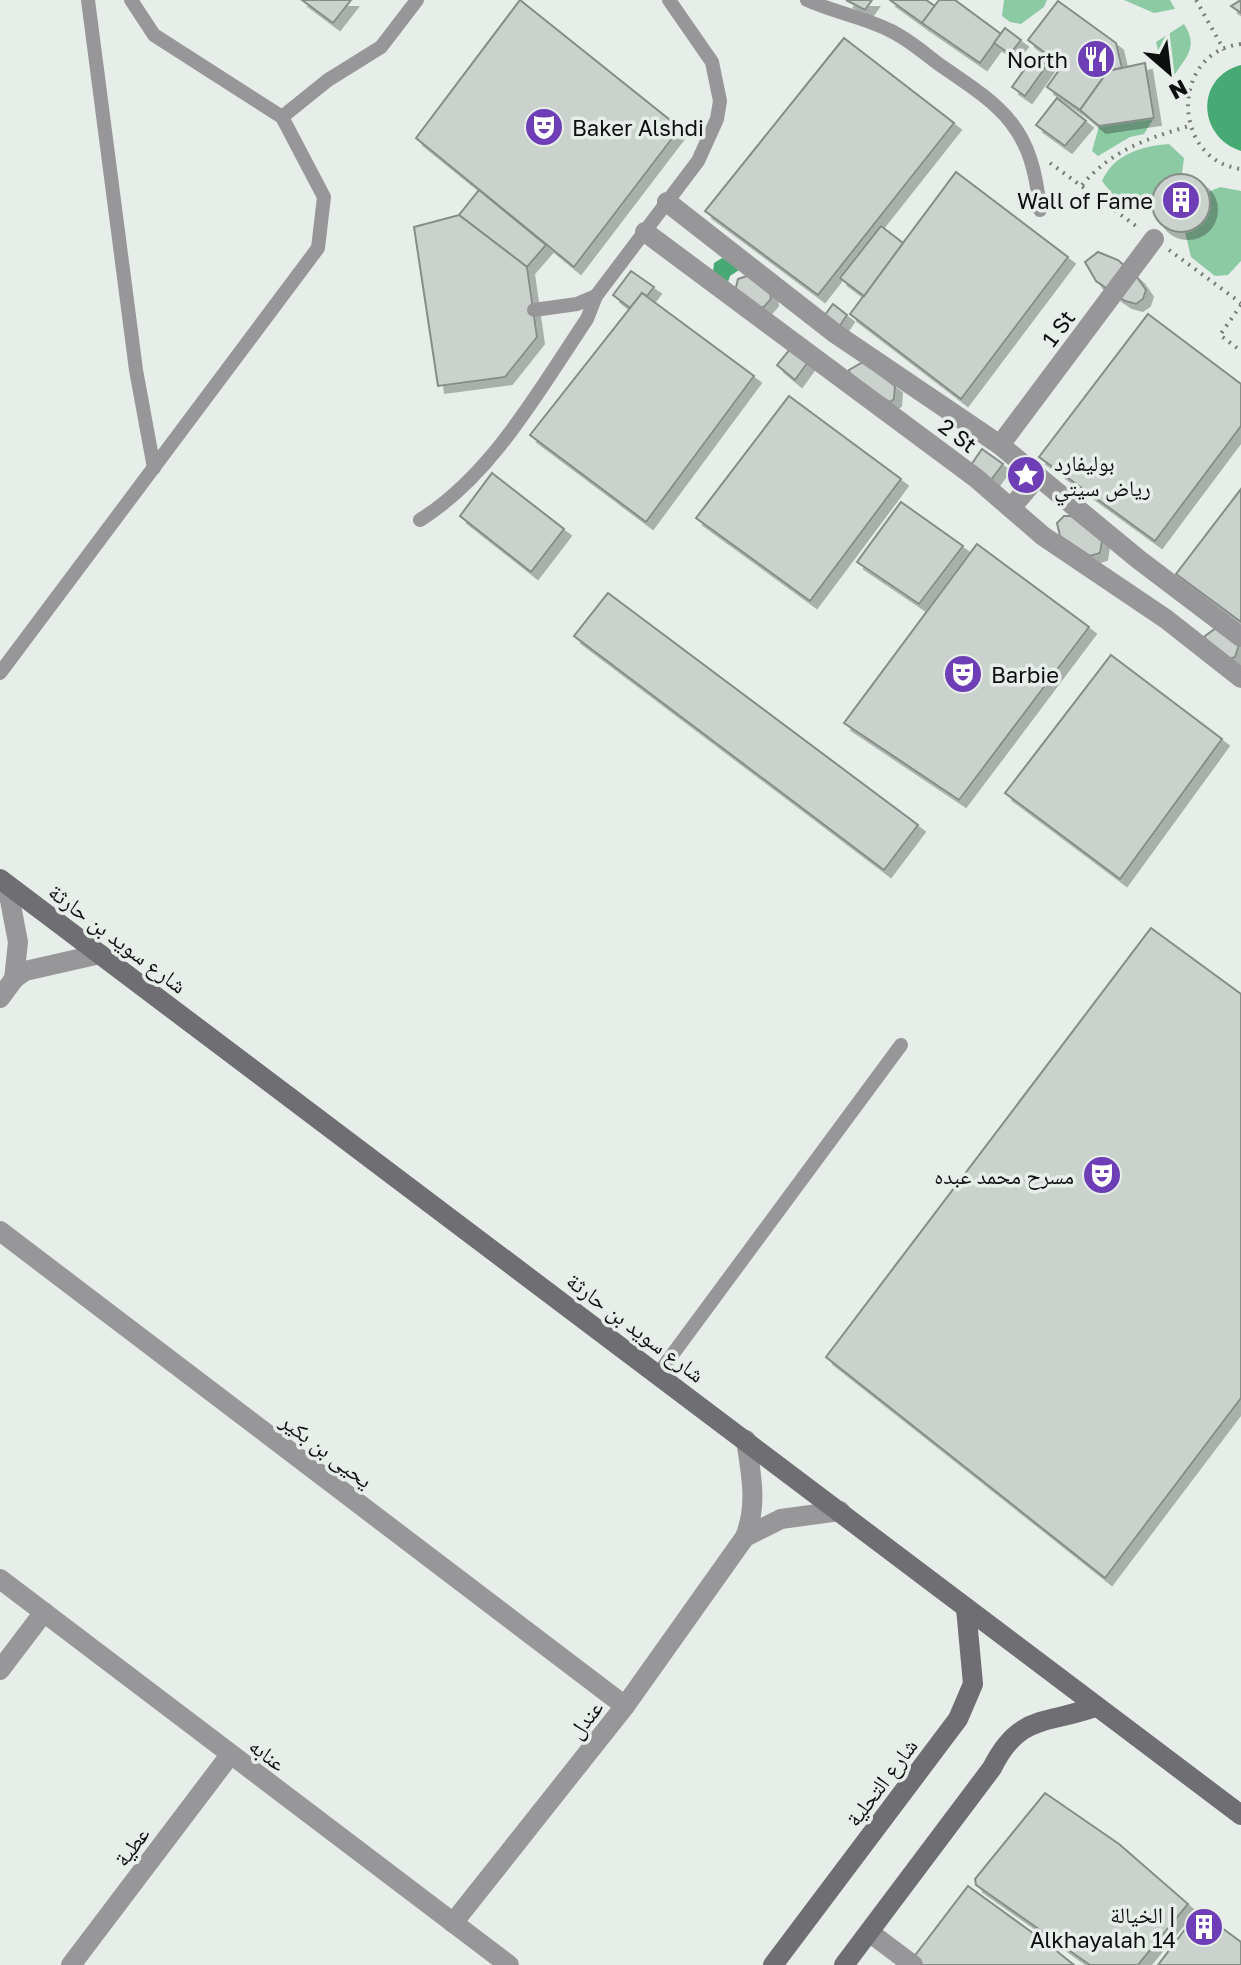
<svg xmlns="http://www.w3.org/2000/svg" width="1241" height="1965" font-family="'Golos Text','Noto Naskh Arabic',sans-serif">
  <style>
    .green { fill: #8ccaa4 }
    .water { fill: #47a974 }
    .building { fill: #cbd1cd; stroke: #868c88; stroke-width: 2; filter: url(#shadow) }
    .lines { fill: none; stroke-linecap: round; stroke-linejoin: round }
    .path { stroke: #787c79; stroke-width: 4; stroke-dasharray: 2 6; stroke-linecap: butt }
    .lane { stroke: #979799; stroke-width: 14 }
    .street { stroke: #979799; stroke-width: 20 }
    .secondary { stroke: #6f6e72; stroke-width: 20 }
    .labels { text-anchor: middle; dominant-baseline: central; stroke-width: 7; stroke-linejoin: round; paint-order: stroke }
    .poi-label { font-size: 22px; fill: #0e100f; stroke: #e7eee9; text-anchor: end }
    .street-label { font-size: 22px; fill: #0e100f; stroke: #e7eee9 }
  </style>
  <defs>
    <filter id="shadow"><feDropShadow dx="7" dy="7" stdDeviation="0" flood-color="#0004"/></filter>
  </defs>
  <rect width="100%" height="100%" fill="#e7eee9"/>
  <g class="green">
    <path d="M1004,0H1047L1044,7L1021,24L1010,22L1002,16Z"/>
    <path d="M1124,0H1170L1175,9L1154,13Z"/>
    <path d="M1184,24C1198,46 1188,55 1175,74L1168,75L1163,71L1156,42Z"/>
    <path d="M1154,118L1144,134L1130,137L1098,156L1092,151L1099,126Z"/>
    <path d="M1169,144L1184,158L1182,173C1163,176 1153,185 1151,204L1131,209L1119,203L1102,181C1114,154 1142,146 1169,144Z"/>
    <path d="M1220,187L1241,191V261L1228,275L1215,276L1191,257L1185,232C1204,225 1213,212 1208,192Z"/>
  </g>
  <g class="water">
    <path d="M1241,65V151C1197,137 1195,77 1241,65Z"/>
    <path d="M722,258L742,268L730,276L727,285L713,272L714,263Z"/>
  </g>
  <g class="building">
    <path d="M302,0H351L333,23Z"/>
    <path d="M520,0L680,128L574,267L416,138Z"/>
    <path d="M846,0H872L865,10Z"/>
    <path d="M890,0H926L935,6L922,23Z"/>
    <path d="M939,0H955L1001,34L980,63L922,23Z"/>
    <path d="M1241,0V13L1231,6Z"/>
    <path d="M1058,1L1116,43L1122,68L1108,71L1080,110L1047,87L1062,66L1028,40Z"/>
    <path d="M1005,28L1021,40L1010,54L994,43Z"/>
    <path d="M844,38L954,123L818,295L705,211Z"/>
    <path d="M1034,56L1047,65L1025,96L1012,87Z"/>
    <path d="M1145,63L1154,118L1099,126L1080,110L1108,71Z"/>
    <path d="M1057,98L1086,121L1065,146L1036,125Z"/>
    <path d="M956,172L1068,257L961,399L850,314Z"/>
    <circle cx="1181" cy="203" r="29"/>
    <path d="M479,190L546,245L527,267L459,215Z"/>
    <path d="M459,215L527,267L537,337L505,377L438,386L414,227Z"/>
    <path d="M881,226L903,243L864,296L840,278Z"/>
    <path d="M1098,252L1118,260L1137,277L1146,290L1143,299L1136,304L1125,301L1096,281L1085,262Z"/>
    <path d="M631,271L654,287L647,296L642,293L630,308L613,295Z"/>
    <path d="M750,275L770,292L771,299L764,307L758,308L735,291L738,279Z"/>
    <path d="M642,293L754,376L646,522L530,435Z"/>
    <path d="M833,304L847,315L837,330L822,319Z"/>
    <path d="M1148,314L1241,384V426L1155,541L1039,457Z"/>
    <path d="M790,349L808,362L795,380L777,365Z"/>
    <path d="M863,362L895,386L894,399L890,402L850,378L849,370Z"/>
    <path d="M789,396L901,479L810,601L696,518Z"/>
    <path d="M982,449L1003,464L991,480L971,465Z"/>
    <path d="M492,473L564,529L531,572L460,516Z"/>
    <path d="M1241,489V622L1176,574Z"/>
    <path d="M901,502L963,546L919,604L857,562Z"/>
    <path d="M1064,516H1071L1102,541L1100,553L1090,556L1060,536L1057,523Z"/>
    <path d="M977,544L1089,627L959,800L844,723Z"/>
    <path d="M608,593L918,825L884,870L574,636Z"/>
    <path d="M1216,628L1239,645L1235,657L1230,659L1206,643L1205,636Z"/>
    <path d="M1111,655L1222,739L1120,879L1005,793Z"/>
    <path d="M1151,928L1241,994V1398L1105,1578L826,1357Z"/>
    <path d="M1045,1793L1119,1844L1188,1904L1138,1965H1090L976,1885L975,1879Z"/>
    <path d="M968,1886L1048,1944L1074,1965H922L913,1958Z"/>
    <path d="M1199,1911L1241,1942V1965H1158Z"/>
  </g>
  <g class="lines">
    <g class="path">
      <path d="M1196,0L1224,50"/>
      <path d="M1241,44C1170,52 1171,160 1241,169"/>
      <path d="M1050,163L1136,226"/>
      <path d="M1082,185C1112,150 1146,139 1189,126"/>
      <path d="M1169,250L1241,303"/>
      <path d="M1241,305L1220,335L1241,351"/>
    </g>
    <g class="lane">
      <path d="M88,0L136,370L154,468"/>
      <path d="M807,0C833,12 863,17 889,30C907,38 924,53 940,65C1005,109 1032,127 1040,210"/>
      <path d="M282,117L328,80L381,47L417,0"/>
      <path d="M534,310L577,304L596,296L698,161L717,119L720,101L712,62L669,0"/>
      <path d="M420,520C493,474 539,390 587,319L596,296"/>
      <path d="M0,673L318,248L324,197L282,117L154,35L131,0"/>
      <path d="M658,1374L901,1045"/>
    </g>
    <g class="street">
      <path d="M667,202L836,334L1000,445L1138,559L1241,637"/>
      <path d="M645,232L976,478L1043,536L1166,619L1241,678"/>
      <path d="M1000,445L1154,239"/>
      <path d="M1011,508L1038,476"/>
      <path d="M7,885L18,942L14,979L25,971L100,954"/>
      <path d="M0,998L14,979"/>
      <path d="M0,1231L625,1706"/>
      <path d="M746,1440C751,1474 758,1504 745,1537L781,1519L840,1511"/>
      <path d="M0,1579L509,1965"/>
      <path d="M0,1670L44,1612"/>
      <path d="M453,1923L625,1706L745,1537"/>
      <path d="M869,1932L913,1965"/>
      <path d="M71,1965L230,1755"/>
    </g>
    <g class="secondary">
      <path d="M0,879L1241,1815"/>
      <path d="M773,1965L958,1719L973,1684L966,1608"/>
      <path d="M844,1965L992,1768C1019,1714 1044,1725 1095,1707"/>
    </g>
  </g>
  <defs>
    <g id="restaurant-disc" transform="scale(2)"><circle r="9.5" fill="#6d3eb6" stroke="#e7eee9"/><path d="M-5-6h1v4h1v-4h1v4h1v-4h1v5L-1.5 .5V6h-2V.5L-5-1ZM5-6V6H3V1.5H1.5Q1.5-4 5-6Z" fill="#fff"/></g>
    <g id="theatre-disc" transform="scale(2)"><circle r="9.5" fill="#6d3eb6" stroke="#e7eee9"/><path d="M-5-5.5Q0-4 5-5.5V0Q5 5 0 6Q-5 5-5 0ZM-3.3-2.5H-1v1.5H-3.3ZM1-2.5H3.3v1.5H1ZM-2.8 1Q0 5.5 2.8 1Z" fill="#fff"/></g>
    <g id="building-disc" transform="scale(2)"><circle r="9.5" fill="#6d3eb6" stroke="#e7eee9"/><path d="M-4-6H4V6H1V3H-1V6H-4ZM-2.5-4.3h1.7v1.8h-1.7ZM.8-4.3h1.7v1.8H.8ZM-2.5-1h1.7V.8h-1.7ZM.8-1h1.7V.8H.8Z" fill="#fff"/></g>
    <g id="sight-disc" transform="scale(2)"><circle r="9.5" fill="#6d3eb6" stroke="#e7eee9"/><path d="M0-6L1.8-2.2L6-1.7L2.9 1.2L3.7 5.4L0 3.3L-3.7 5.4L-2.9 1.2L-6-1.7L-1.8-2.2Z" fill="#fff"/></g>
  </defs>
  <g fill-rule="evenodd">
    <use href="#restaurant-disc" x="1096" y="59"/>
    <use href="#theatre-disc" x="544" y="127"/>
    <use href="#building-disc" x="1181" y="200"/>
    <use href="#sight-disc" x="1026" y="475"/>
    <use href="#theatre-disc" x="963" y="674"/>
    <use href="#theatre-disc" x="1102" y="1175"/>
    <use href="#building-disc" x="1204" y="1927"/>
  </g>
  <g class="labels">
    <g class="poi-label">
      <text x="1068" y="59">North</text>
      <text x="572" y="127" text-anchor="start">Baker Alshdi</text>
      <text x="1153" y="200">Wall of Fame</text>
      <text x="1054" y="462" text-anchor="start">بوليفارد<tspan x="1054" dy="25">رياض سيتي</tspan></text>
      <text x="991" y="674" text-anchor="start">Barbie</text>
      <text x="1074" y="1175">مسرح محمد عبده</text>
      <text x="1176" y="1914">الخيالة |<tspan x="1176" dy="25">Alkhayalah 14</tspan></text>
    </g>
    <g class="street-label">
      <text transform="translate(1058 328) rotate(-53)">1 St</text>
      <text transform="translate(958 435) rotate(37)">2 St</text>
      <text transform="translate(118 938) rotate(37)">شارع سويد بن حارثة</text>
      <text transform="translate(636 1327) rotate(37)">شارع سويد بن حارثة</text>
      <text transform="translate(327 1450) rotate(37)">يحيى بن بكير</text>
      <text transform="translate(585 1719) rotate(-52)">عندل</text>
      <text transform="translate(268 1754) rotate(37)">عنابه</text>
      <text transform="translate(881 1782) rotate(-53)">شارع التحلية</text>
      <text transform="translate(131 1846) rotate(-53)">عطية</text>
    </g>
  </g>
  <g transform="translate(1169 72) rotate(152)" stroke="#e7eee9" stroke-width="6" paint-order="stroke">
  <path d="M0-6L14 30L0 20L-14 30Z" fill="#0e100f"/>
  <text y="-12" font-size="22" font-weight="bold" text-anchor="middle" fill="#0e100f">N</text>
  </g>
</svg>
